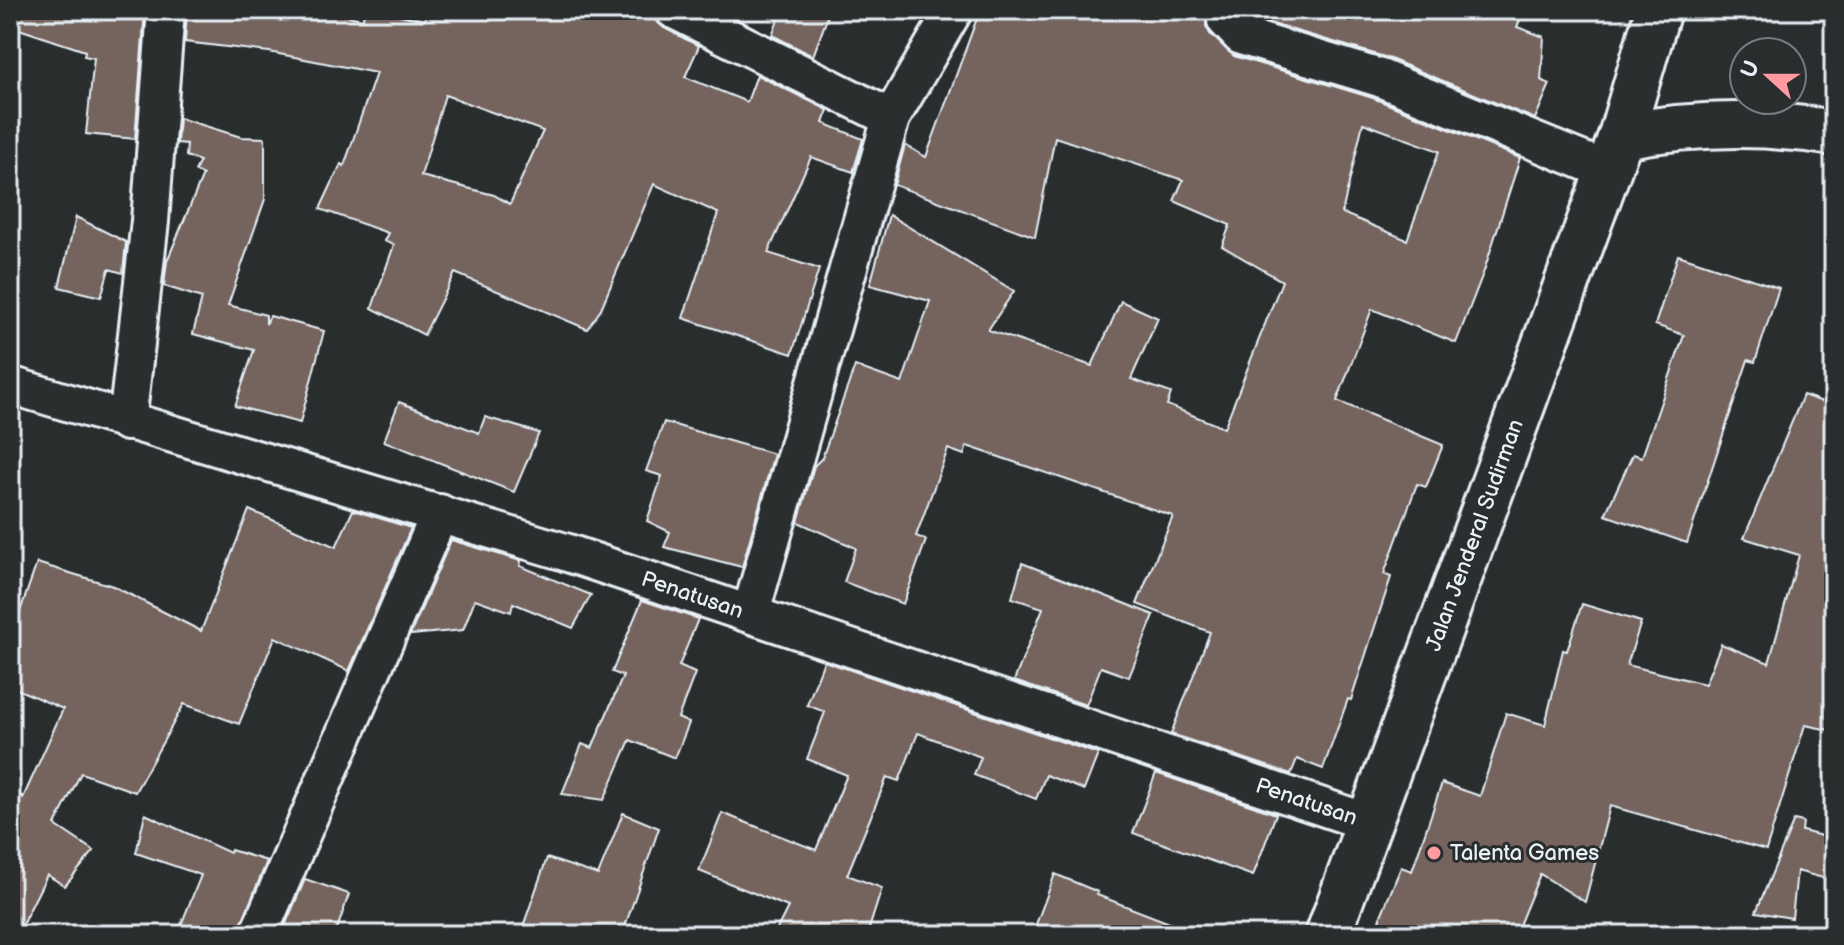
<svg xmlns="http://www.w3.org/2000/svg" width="1844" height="945" font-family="'Balsamiq Sans',sans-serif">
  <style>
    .building { fill: #75635d; stroke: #e8f1f8; stroke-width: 2; fill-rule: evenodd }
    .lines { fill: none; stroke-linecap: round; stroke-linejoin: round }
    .street-casing { stroke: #e8f1f8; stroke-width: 42 }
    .secondary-casing { stroke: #e8f1f8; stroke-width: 50 }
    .primary-casing { stroke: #e8f1f8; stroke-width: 50 }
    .street { stroke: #2a2d2e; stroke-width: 36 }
    .secondary { stroke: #2a2d2e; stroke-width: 44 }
    .primary { stroke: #2a2d2e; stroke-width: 44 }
    .poi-dot { fill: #ff9aa2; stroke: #2a2d2e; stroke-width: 3 }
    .labels { text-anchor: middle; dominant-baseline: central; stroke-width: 6; stroke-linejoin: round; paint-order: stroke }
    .street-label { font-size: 22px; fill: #e8f1f8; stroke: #2a2d2e }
    .poi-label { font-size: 22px; fill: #e8f1f8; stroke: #2a2d2e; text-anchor: start }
  </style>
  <rect width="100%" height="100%" fill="#2a2d2e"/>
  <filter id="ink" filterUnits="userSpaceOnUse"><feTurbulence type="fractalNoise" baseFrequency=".0125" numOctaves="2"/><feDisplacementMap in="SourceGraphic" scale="16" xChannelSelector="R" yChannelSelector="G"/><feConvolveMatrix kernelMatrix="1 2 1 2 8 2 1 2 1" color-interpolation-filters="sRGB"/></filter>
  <g filter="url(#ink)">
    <g class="building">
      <path d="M10,10H145L135,139L86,134L94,58L84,56L85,51L10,26Z"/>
      <path d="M187,10H316L363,19L364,10H373L425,20L427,10H653L656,21L664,28L699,46L685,77L747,102L757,75L828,110L823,123L863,139L853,172L811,157L768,253L819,269L792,354L683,318L718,213L654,184L600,311L587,329L455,273L424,335L372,308L394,245L384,241L388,233L320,209L341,164L344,166L376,73L269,52L185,42ZM445,95L543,131L510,204L494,195L421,176Z"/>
      <path d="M782,10H830L813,56L772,35Z"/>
      <path d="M980,10H1206V26L1210,34L1234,56L1373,98L1520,158L1484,271L1456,343L1372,309L1337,401L1443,445L1426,487L1417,484L1384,574L1391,577L1351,700L1348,699L1323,769L1297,759L1291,774L1171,734L1210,632L1137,604L1173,516L967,446L964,455L948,449L916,536L926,540L903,604L844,582L856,548L798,522L814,466L822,458L855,366L902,383L930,301L870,285L889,215L1014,291L988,330L1092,366L1121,301L1158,318L1131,379L1171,393L1167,405L1224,428L1282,281L1222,246L1230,225L1174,201L1183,180L1055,137L1035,237L894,185L905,145L926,157ZM1363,123L1439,151L1407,240L1342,213Z"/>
      <path d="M1248,10H1524L1517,27L1544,37L1541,80L1550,84L1535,119L1388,58L1252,18Z"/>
      <path d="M179,118L241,137L265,138V199L228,305L266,315V324L270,316L324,331L300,423L235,406L254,350L193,334L202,298L164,286L167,261L203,175L195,171L200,161L186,156L187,144L177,143Z"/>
      <path d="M76,217L126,242L123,273L109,269L101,297L59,287Z"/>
      <path d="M1678,255L1779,288L1755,362L1748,360L1687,543L1605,515L1633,454L1642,457L1684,335L1655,325Z"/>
      <path d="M1803,395L1834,406V570L1824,607L1834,609V731L1805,725L1766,850L1610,806L1585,902L1540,874L1515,935H1373L1401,867L1412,871L1442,783L1480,796L1506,713L1545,725L1563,650L1567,651L1582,604L1641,622L1627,665L1705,684L1721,644L1769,663L1799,555L1744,538Z"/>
      <path d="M399,402L479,433L485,417L539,433L514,492L384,441Z"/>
      <path d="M664,422L774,454L742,567L664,547L670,532L647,521L662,476L646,471Z"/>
      <path d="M249,510L336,547L353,510L411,528L349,671L275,637L239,724L184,704L135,792L81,773L55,825L94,851L65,886L47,875L17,935H10V785L23,798L63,709L10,686V640L37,563L113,586L201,631Z"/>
      <path d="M451,540L521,561L520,566L591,595L573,628L513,603L511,612L475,599L463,630L410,635Z"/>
      <path d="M1022,563L1154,615L1129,677L1101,667L1086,705L1014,681L1043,608L1012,598Z"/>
      <path d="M642,600L698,619L679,666L695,673L678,718L689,723L675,758L630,740L604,800L562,794L582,744L592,748L623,676L612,672Z"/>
      <path d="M824,661L1098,754L1084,790L1046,775L1036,799L974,775L981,757L918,733L899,781L887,777L847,875L882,888L867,935H774L788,907L699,871L722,813L816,850L847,775L807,759L825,712L807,705Z"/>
      <path d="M1156,773L1276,814L1253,876L1133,833Z"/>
      <path d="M623,813L659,828L622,935H520L547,858L598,875Z"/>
      <path d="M145,814L230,853L231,850L267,861L237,935H177L201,875L136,853Z"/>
      <path d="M1794,820L1803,822L1802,831L1834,839V881L1797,871L1792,918L1756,912Z"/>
      <path d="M1055,874L1098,892L1097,895L1193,932L1192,935H1032Z"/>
      <path d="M305,879L349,894L335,935H281Z"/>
    </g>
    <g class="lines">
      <g class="street-casing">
        <g id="street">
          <path d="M674,10L891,118"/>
          <path d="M1227,10L1226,20L1241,36L1380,78L1608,171"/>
          <path id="s1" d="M10,385L565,552L1370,823"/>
          <path d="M127,422L150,221L166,10"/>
          <path d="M751,612L891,118L954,10"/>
          <path d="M258,935L440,513"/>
        </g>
      </g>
      <g class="secondary-casing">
        <path id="secondary" d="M1621,136L1658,10"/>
      </g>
      <g class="primary-casing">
        <g id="primary">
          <path id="s2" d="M1328,935L1621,136C1692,123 1762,121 1834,133"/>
        </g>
      </g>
      <use href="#street" class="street"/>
      <use href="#secondary" class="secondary"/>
      <use href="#primary" class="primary"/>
    </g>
  </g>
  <circle class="poi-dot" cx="1434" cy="853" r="8"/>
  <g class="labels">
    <g class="street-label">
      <text stroke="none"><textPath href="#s2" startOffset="426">Jalan Jenderal Sudirman</textPath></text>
      <text stroke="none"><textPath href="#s1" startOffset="714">Penatusan</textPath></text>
      <text stroke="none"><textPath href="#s1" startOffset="1362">Penatusan</textPath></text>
    </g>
    <g class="poi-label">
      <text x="1450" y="853">Talenta Games</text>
    </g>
  </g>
  <rect width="1844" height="945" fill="none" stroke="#2a2d2e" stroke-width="40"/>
  <rect x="20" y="20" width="1804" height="905" fill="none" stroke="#e8f1f8" stroke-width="3" filter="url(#ink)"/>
  <g transform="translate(1768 76) rotate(291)"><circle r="38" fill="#2a2d2e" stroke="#767b7f" stroke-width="2"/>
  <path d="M0-6L14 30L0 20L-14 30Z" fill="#ff9aa2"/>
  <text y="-12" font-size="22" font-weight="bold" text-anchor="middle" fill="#e8f1f8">U</text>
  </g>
</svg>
